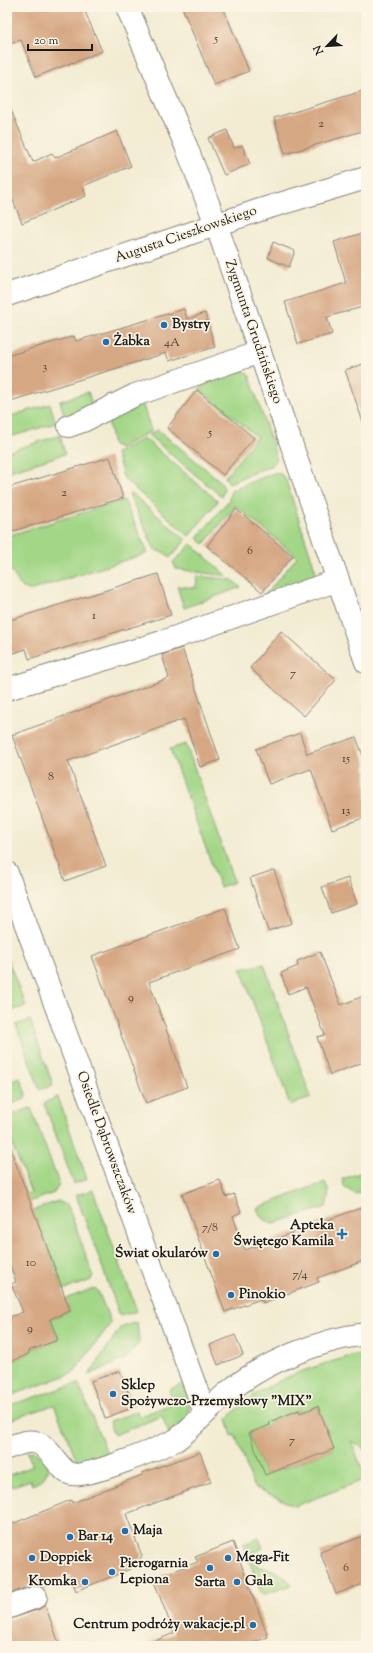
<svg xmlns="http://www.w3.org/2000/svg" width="373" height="1653" font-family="'Sorts Mill Goudy',serif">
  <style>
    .green { fill: #a3d787; stroke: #607a52; fill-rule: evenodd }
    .building { fill: #d6a783 }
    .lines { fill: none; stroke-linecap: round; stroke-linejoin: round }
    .street-casing { stroke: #888478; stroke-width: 24 }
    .secondary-casing { stroke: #888478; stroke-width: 24 }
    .street { stroke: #fff; stroke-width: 22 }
    .secondary { stroke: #fff; stroke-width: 22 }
    .poi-dot { fill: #1f6fb2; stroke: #fcf5e5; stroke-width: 1.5 }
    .labels { text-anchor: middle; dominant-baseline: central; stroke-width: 3.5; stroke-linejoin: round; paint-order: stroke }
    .number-label { font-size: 12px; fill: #4a3f36 }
    .street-label { font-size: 14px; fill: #1c1c1c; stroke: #fcf5e5 }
    .poi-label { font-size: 14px; font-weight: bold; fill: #1c1c1c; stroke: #fcf5e5; text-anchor: start }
  </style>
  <rect width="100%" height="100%" fill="#fcf5e5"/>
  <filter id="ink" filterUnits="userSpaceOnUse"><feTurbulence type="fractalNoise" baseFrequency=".025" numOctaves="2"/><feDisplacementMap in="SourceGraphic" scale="8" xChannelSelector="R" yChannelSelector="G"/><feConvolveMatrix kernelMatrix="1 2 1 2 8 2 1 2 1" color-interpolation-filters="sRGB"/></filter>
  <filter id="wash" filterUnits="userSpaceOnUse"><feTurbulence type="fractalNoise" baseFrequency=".012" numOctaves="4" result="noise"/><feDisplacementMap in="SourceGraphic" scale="16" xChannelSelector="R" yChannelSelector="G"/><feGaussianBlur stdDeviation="0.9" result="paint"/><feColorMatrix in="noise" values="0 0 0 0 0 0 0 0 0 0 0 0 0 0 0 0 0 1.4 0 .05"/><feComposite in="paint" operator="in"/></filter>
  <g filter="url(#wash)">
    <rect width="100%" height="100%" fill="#f3ecd3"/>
    <g class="green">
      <path d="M240,371H245L249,374L277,459L272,465L229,483L225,477L257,437L199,389L210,381Z"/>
      <path d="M88,392L93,408L66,420L60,401Z"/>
      <path d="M141,399L151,431L120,448L113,445L107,416Z"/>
      <path d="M50,404L56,423L7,438V417Z"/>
      <path d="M158,430L219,480L224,488L222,497L148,435Z"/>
      <path d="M60,435L65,454L7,472V452Z"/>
      <path d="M144,438L218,501L189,536L124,479L116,453Z"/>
      <path d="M274,473H280L286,480L316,572L314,578L265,595L297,557L236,506L204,544L197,538L229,500L231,490Z"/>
      <path d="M131,493L186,540L170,558L165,553L155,550L132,501L129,494Z"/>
      <path d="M124,500L148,553L32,590C17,591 18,574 7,569V536Z"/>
      <path d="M191,544L227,576L176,569L173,562Z"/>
      <path d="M197,576L232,580L241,587L184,608L177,586L196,588Z"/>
      <path d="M186,744L234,882L220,887L170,749Z"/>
      <path d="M7,958L26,1006L10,1011L7,1001Z"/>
      <path d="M264,964L311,1098L290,1105L241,969Z"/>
      <path d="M30,1020L53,1085L40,1090L16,1025Z"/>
      <path d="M20,1078L26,1094L25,1099L7,1106V1082Z"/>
      <path d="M58,1097L87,1179L74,1184L44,1103Z"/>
      <path d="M31,1108L59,1184L54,1193L7,1210V1201L31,1193L7,1131V1116Z"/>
      <path d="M366,1171V1190L356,1194L345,1188L342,1179Z"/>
      <path d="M325,1182L329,1192L326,1207L272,1224L261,1217L257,1208Z"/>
      <path d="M93,1190L137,1311L120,1316L76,1195Z"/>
      <path d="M58,1201L68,1206L93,1275L91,1280L63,1290L58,1275L55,1276L52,1270L55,1268L36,1218L7,1220Z"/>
      <path d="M95,1288L98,1291L111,1323L73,1373L7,1397V1363L29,1354L28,1351L58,1340L50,1319L70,1311L65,1299Z"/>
      <path d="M137,1322L139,1342L126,1358L89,1375L120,1328Z"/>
      <path d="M366,1352V1450L351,1441L366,1479L295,1506L254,1487L235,1435L232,1436L227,1419C263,1379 315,1366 366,1352ZM318,1406L334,1449L265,1475L249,1433L270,1425L269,1422L299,1410L300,1413Z"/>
      <path d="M78,1383L108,1455L79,1465L54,1405L7,1421V1406Z"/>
      <path d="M182,1384C192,1395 189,1405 188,1419L169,1434L162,1416L114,1435L109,1422L137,1411L140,1416L174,1403L169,1390Z"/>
      <path d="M33,1451L49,1464C48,1476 42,1481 32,1485L30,1480L11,1487L7,1476L33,1466L27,1452Z"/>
      <path d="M259,1538L263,1548L253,1553L258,1567C273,1568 283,1573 292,1585L262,1595L243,1544Z"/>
    </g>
    <g id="blocks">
      <g class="building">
        <path d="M7,7H83L102,51L73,63V62L36,77L21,40L7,45Z"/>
        <path d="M182,7H223L249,71L214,85Z"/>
        <path d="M366,90V130L285,154L274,118Z"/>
        <path d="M7,101L33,162L52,153L55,158L117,131L131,166L83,186L86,196L22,223L7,185Z"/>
        <path d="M227,130L234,148L242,145L250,164L224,175L208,138Z"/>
        <path d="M366,232V306L327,317L332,334L298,344L285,302L346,283L334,242Z"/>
        <path d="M273,242L295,251L289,267L268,258Z"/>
        <path d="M184,309L187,319L205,313L215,347L169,361L166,353L7,402V356L74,336L76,341Z"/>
        <path d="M366,363V422H363L345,370Z"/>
        <path d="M197,390L254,438L223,475L167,428Z"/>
        <path d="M110,457L123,498L7,533V488Z"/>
        <path d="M236,509L293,556L262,592L207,546Z"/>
        <path d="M158,574L171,615L29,659L26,649L11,654L7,640V621Z"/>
        <path d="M281,631L336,680L304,716L250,668Z"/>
        <path d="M182,648L220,760L200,767L184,719L68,761L106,866L65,881L12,735L169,678L162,655Z"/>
        <path d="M300,733L307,754L356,737L366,764V817L332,829L311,769L269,784L256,749Z"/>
        <path d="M274,870L292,923L268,931L250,878Z"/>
        <path d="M348,878L357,904L331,913L322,887Z"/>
        <path d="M225,908L240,949L149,982L187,1087L146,1103L92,956Z"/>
        <path d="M320,952L341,1005L366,995V1061L330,1075L317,1037L325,1035L306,987L288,994L281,973L298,966L297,961Z"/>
        <path d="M9,1145L60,1282L70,1311L50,1319L58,1340L28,1351L29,1354L7,1363V1318L23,1312L11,1284L16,1282L7,1257V1146Z"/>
        <path d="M220,1180L226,1197L234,1194L241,1212L233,1216L245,1250L366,1206V1260L317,1278L319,1282L263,1303L261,1299L225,1312L182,1194Z"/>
        <path d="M235,1335L243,1355L218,1365L210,1345Z"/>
        <path d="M120,1371L134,1407L105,1418L91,1381Z"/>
        <path d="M318,1406L334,1449L265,1475L249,1433L270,1425L269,1422L299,1410L300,1413Z"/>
        <path d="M200,1452L211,1482L126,1514L142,1556L135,1567L76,1591L70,1575L42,1586L38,1585H32L7,1595V1526L71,1500L72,1503L142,1475V1473Z"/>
        <path d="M366,1535V1583L336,1594L320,1552Z"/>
        <path d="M233,1542L268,1637L244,1646H145V1645L174,1633L153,1579L198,1562L195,1557Z"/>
        <path d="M45,1605L60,1646H10L7,1638V1620L40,1609Z"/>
      </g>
    </g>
  </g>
  <g filter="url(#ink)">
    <use href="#blocks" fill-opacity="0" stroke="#888478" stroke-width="1"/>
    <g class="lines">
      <g class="street-casing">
        <g id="street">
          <path d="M216,224L366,662"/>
          <path d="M69,426L83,421L135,395L260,352"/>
          <path d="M7,689L162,642L338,580"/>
          <path d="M7,873L205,1413"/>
          <path d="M7,1448C35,1437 40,1439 58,1463C62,1468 66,1473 72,1474C86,1479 159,1448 176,1440C195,1426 209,1408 227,1393C262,1363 321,1339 366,1334"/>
          <path d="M7,1608L36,1597"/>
        </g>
      </g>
      <g class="secondary-casing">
        <g id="secondary">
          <path d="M127,7L186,146L216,224"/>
          <path d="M7,295L263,209L366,178"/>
        </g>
      </g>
      <use href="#street" class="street"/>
      <use href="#secondary" class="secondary"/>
    </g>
  </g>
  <g class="poi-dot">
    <circle cx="164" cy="325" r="4"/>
    <circle cx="106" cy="342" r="4"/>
    <path d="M340 1228h4v4h4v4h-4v4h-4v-4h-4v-4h4z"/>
    <circle cx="216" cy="1254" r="4"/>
    <circle cx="231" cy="1295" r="4"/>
    <circle cx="113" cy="1394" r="4"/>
    <circle cx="125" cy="1531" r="4"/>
    <circle cx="70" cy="1537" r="4"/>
    <circle cx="32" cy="1558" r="4"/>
    <circle cx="228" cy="1558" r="4"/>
    <circle cx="210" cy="1568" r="4"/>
    <circle cx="112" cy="1572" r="4"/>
    <circle cx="85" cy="1582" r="4"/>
    <circle cx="237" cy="1582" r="4"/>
    <circle cx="253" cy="1625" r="4"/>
  </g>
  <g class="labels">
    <g class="number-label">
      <text x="216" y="39">5</text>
      <text x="321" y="124">2</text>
      <text x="172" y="343">4A</text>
      <text x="45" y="367">3</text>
      <text x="210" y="433">5</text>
      <text x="64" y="493">2</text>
      <text x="250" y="551">6</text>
      <text x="94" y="616">1</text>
      <text x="293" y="674">7</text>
      <text x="346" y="759">15</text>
      <text x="51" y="777">8</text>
      <text x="346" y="811">13</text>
      <text x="131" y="998">9</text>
      <text x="210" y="1228">7/8</text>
      <text x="31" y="1263">10</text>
      <text x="300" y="1275">7/4</text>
      <text x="30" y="1329">9</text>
      <text x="292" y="1441">7</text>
      <text x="346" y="1568">6</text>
    </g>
    <g class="street-label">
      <text transform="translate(186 235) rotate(-19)">Augusta Cieszkowskiego</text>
      <text transform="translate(253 332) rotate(71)">Zygmunta Grudzińskiego</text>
      <text transform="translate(106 1143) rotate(70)">Osiedle Dąbrowszczaków</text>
    </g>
    <g class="poi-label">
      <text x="172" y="325">Bystry</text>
      <text x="114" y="342">Żabka</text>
      <text x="334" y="1226" text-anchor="end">Apteka<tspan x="334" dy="16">Świętego Kamila</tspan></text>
      <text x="208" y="1254" text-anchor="end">Świat okularów</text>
      <text x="239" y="1295">Pinokio</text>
      <text x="121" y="1386">Sklep<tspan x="121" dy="16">Spożywczo-Przemysłowy "MIX"</tspan></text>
      <text x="133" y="1531">Maja</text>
      <text x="78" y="1537">Bar 14</text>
      <text x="40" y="1558">Doppiek</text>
      <text x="236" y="1558">Mega-Fit</text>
      <text x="120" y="1564">Pierogarnia<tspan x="120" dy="16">Lepiona</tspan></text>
      <text x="77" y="1582" text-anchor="end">Kromka</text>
      <text x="245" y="1582">Gala</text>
      <text x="210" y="1583" text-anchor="middle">Sarta</text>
      <text x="245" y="1625" text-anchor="end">Centrum podróży wakacje.pl</text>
    </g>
  </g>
  <rect width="373" height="1653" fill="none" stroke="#fcf5e5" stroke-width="24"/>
  <g transform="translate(327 46) rotate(245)" stroke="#fcf5e5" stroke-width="3" paint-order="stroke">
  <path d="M0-3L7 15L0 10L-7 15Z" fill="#1c1c1c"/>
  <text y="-6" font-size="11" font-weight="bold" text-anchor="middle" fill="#1c1c1c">N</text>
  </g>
  <path d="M28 44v6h64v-6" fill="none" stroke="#1c1c1c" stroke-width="2"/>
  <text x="34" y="44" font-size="12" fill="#1c1c1c" stroke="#fcf5e5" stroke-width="3" paint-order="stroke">20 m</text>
</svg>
